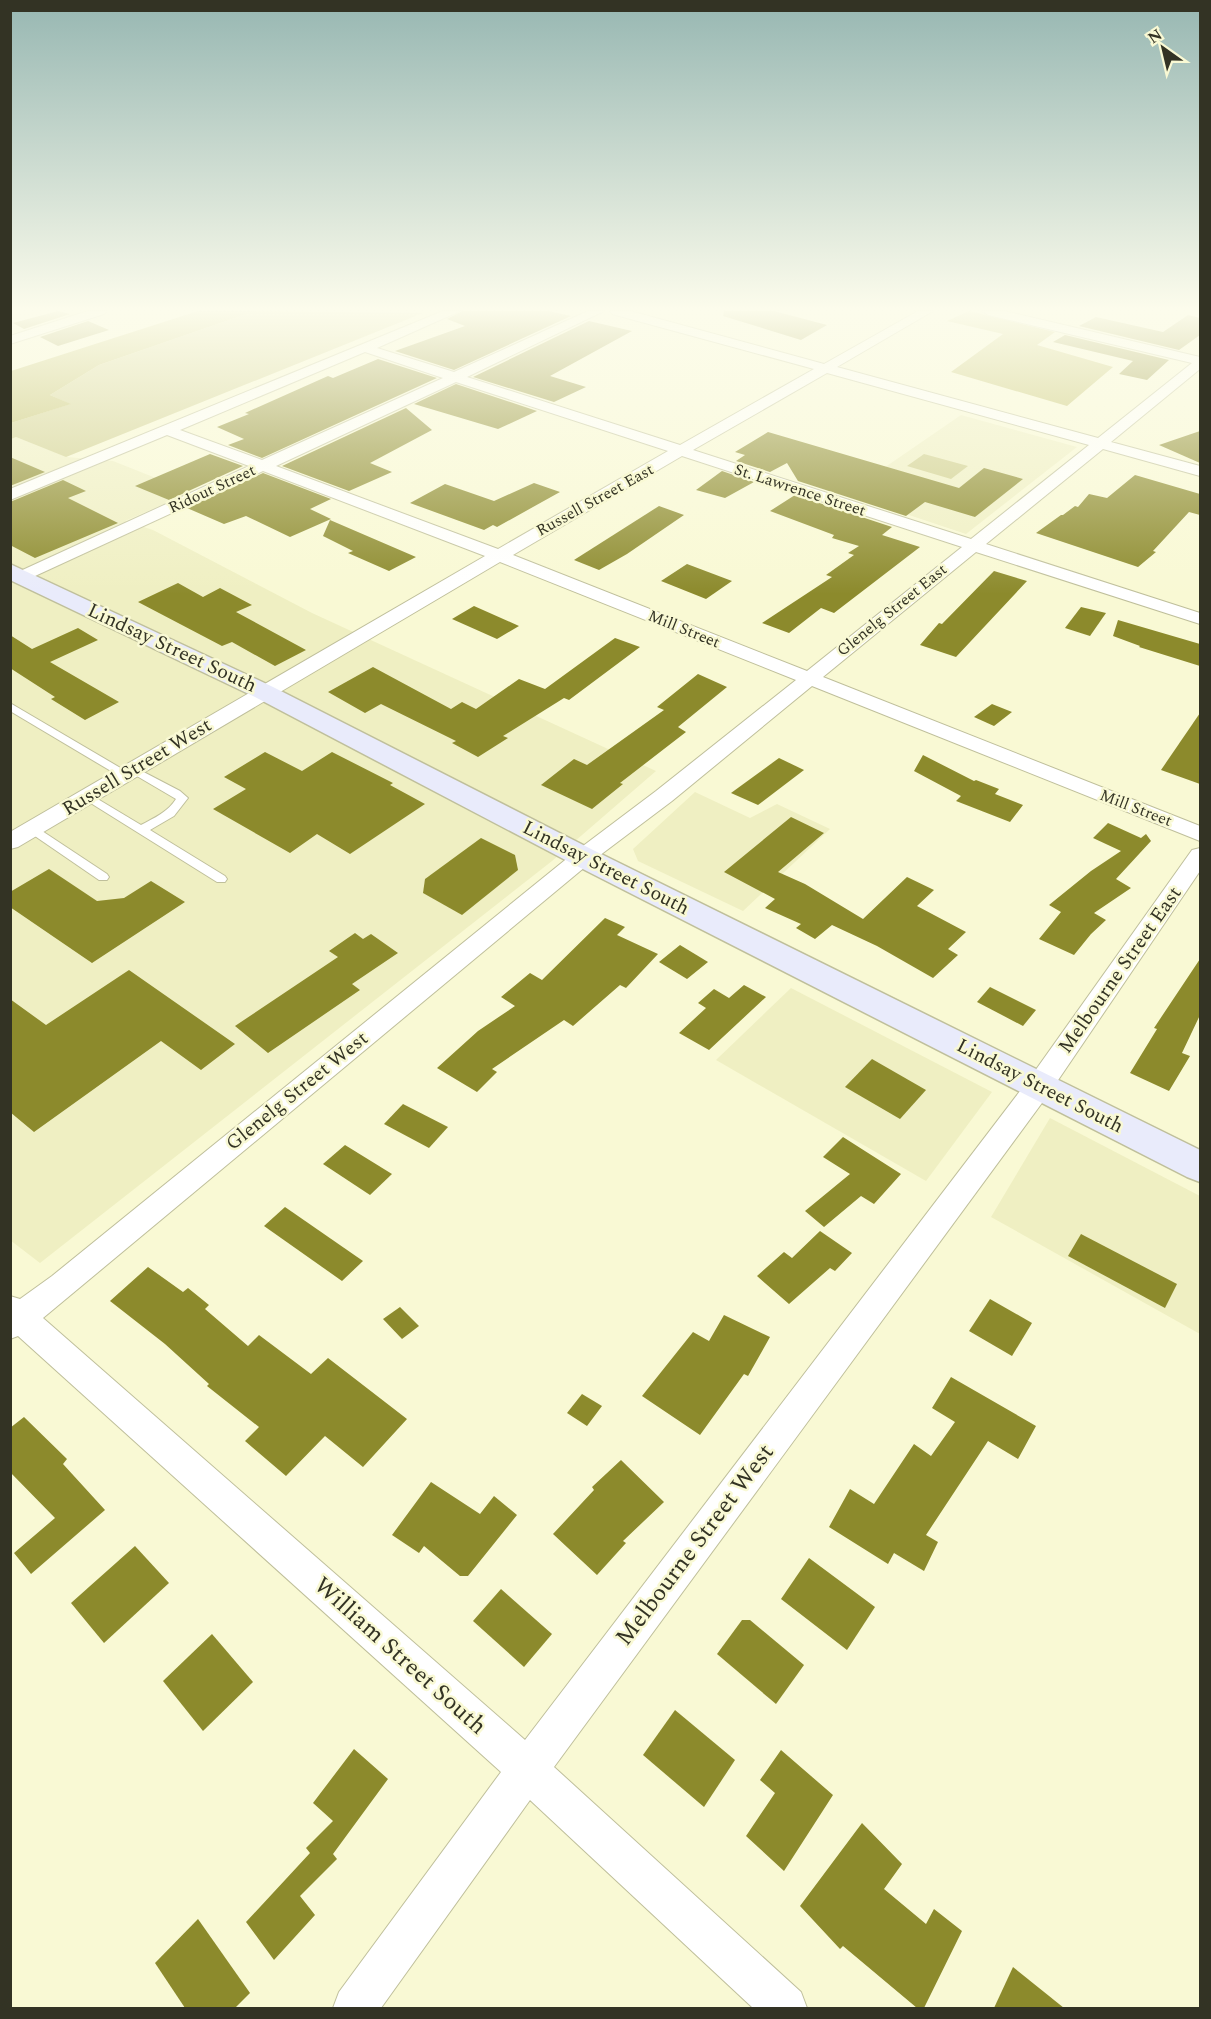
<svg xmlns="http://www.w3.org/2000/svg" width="1211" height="2019" font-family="Spectral,serif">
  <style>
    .built { fill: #efefc2 }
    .green { fill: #cdcc89 }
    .forest { fill: #bfbd62 }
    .water { fill: #bdbb61 }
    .building { fill: #8c8a2c }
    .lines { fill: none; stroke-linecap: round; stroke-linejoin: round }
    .service-casing { stroke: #bfbf9b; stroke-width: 2 }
    .minor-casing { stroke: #bfbf9b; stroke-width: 2 }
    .secondary-casing { stroke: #bfbf9b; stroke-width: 3 }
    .service { fill: #fff; fill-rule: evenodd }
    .minor { fill: #fff; fill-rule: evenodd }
    .secondary { fill: #e9ebfb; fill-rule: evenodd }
    .labels { text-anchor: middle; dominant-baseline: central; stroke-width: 5; stroke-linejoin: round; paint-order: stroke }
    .far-street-label { font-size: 16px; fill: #333324; stroke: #f9f9d4 }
    .street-label { font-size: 20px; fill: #333324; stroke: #f9f9d4 }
    .near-street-label { font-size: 24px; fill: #333324; stroke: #f9f9d4 }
  </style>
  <rect width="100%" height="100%" fill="#f9f9d4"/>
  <g class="built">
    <path d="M961,415L1077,447L966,534L846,494Z"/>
    <path d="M16,437L67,457L113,461L191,492L125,521L153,530L312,613L656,771L552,861L40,1263L10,1240V439Z"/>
    <path d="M695,792L750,818L777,804L830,829L743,911L638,861L633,849Z"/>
    <path d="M791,988L992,1092L926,1181L716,1060Z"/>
    <path d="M1050,1118L1200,1196V1334L991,1217Z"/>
  </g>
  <g class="green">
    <path d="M255,311L423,313L66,457L16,437L11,439V423L70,404L50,395L99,365Z"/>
    <path d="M924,454L968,466L951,479L907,466Z"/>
  </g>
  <path class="forest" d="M969,311L1055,332L1037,345L1113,367L1067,406L951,372L1003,334L947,321Z"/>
  <path class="water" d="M198,311H255L99,365L50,395L71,404L11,423V371Z"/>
  <g class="building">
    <path d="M58,311L70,314L24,329L13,323Z"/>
    <path d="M462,311H549L571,316L454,370L395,351L465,326L447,319Z"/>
    <path d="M724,311H774L827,325L801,340L723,316Z"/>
    <path d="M1188,315L1200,318V335L1179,350L1079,326L1096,317L1163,332Z"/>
    <path d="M88,321L109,330L58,346L40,337Z"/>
    <path d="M589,321L632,331L550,376L586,387L554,402L473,377Z"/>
    <path d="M1065,335L1169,360L1147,380L1119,374L1133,361L1053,342Z"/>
    <path d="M378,359L437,378L262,458L228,445L244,439L217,427L249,414L245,413L328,376L333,378Z"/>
    <path d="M456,384L537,411L498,429L414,404Z"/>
    <path d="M406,408L432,430L370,463L392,472L349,491L282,466Z"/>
    <path d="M1200,431V463L1159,445Z"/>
    <path d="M768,432L959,488L984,468L1023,479L975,517L925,502L906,516L798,481L787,463L770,472L736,461L745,455L735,452Z"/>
    <path d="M210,454L243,466L169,500L135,486Z"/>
    <path d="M10,457L45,472L10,486Z"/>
    <path d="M722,471L754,482L725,498L696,490Z"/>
    <path d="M263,473L331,499L310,509L331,519L290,537L246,516L224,524L187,508Z"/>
    <path d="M1135,475L1200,494V515L1189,512L1153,551L1156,552L1138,567L1036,533L1061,515H1063L1075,506L1078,507L1089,494L1107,498Z"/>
    <path d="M63,480L86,491L68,498L118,523L35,558L10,545V502Z"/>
    <path d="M534,483L560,492L497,527L493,525L484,530L410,503L445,484L494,501Z"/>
    <path d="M795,495L892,527L882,535L920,547L834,613L821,608L789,633L762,623L832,577L826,575L854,555L848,553L859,546L832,538L834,535L770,511Z"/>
    <path d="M659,506L684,515L627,554L599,570L574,560Z"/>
    <path d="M330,520L416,557L389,571L348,553L353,551L323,536Z"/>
    <path d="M687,564L732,581L706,599L661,581Z"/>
    <path d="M994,571L1027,581L956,657L920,645L939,623L942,624Z"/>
    <path d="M178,583L203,597L220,588L252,605L236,612L306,650L275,666L232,642L222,646L138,602Z"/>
    <path d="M474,606L519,626L497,639L452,619Z"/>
    <path d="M1081,607L1106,613L1090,636L1065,628Z"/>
    <path d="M1118,620L1200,644V666L1139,647L1140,646L1113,636Z"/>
    <path d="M78,628L98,640L50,662L119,702L85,720L51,699L55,697L10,668V635L32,649Z"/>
    <path d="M615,638L640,647L569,700L564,698L503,736L508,738L478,757L452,743L456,741L381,704L365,713L328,692L373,667L451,709L462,702L476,709L519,679L545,689Z"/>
    <path d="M698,674L727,687L678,727L686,732L620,783L623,784L592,809L541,785L574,759L587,765L664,710L657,707Z"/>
    <path d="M992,704L1012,712L994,726L974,717Z"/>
    <path d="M1200,713V784L1161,770Z"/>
    <path d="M265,752L302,771L332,752L393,783L390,785L425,804L350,854L317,834L290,853L213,809L246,789L224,777Z"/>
    <path d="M923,755L974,781L976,780L999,789L995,794L1023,805L1010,822L956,801L961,796L914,771Z"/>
    <path d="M779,758L804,770L758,805L731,793Z"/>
    <path d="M791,817L824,833L778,872L805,884L863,919L907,877L934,890L917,906L966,932L948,949L958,955L933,978L877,946L832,925L815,939L796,928L801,924L765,908L775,899L724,872Z"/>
    <path d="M1108,823L1141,838L1146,834L1151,841L1116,879L1131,888L1094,913L1106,920L1091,934L1074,955L1039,939L1061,912L1049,905L1091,871L1121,851L1093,838Z"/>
    <path d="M481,838L515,855L518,870L462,915L423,893L425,879Z"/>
    <path d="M49,869L97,901L124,898L151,881L185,902L92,963L10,907V892Z"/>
    <path d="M605,918L625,927L617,935L658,954L626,988L620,985L573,1026L564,1020L492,1069L497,1072L477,1092L437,1068L478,1031L515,1006L501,997L530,973L542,980Z"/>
    <path d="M355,933L363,939L371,934L398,953L352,984L360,990L268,1053L235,1026L338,957L329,951Z"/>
    <path d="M680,945L708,962L687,979L659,962Z"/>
    <path d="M1200,959V1015L1182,1053L1190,1056L1169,1091L1130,1073L1157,1029L1154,1028Z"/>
    <path d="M129,970L235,1044L201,1070L161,1041L34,1132L10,1112V999L46,1025Z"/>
    <path d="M744,985L766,997L709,1050L679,1033L706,1008L698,1003L714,989L729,998Z"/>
    <path d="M990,987L1036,1010L1023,1026L977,1002Z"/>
    <path d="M872,1059L926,1090L900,1119L845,1087Z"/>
    <path d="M403,1104L448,1127L429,1148L384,1124Z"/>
    <path d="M843,1137L901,1174L874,1204L861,1196L824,1227L805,1211L850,1174L823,1157Z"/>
    <path d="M345,1145L392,1174L370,1195L323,1164Z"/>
    <path d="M285,1207L363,1261L342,1281L264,1226Z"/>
    <path d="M820,1231L852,1253L835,1271L830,1268L789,1304L757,1276L784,1252L792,1258Z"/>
    <path d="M1081,1234L1177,1284L1165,1308L1068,1256Z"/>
    <path d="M148,1267L183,1292L188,1288L209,1305L205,1309L248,1346L259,1335L311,1374L328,1358L407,1419L363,1467L325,1436L286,1476L245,1441L259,1427L207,1386L209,1384L165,1344L110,1301Z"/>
    <path d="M990,1299L1032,1323L1012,1356L969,1331Z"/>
    <path d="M400,1307L419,1326L402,1339L383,1319Z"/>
    <path d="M724,1315L770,1337L748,1376L744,1374L700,1435L642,1396L693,1332L709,1341Z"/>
    <path d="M951,1377L1036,1426L1018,1459L988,1441L926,1535L938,1542L924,1571L894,1553L888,1564L829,1527L850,1489L874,1504L914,1444L931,1456L955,1422L932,1408Z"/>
    <path d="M582,1394L602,1406L587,1426L567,1413Z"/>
    <path d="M24,1417L67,1459L63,1464L105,1510L31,1574L14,1553L55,1518L10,1472V1428Z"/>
    <path d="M621,1460L664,1502L623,1541L626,1543L597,1575L553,1534L594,1490L592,1487Z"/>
    <path d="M431,1482L480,1514L494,1496L517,1515L468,1576H460L424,1546L419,1553L392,1535Z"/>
    <path d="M135,1546L169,1583L104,1643L71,1603Z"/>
    <path d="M809,1558L875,1607L847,1650L781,1599Z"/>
    <path d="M501,1589L552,1634L524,1667L473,1621Z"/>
    <path d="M742,1620H750L804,1665L776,1704L717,1654Z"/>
    <path d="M212,1634L253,1682L203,1731L163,1681Z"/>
    <path d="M675,1710L735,1760L704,1807L643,1755Z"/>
    <path d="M354,1749L388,1779L333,1854L337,1859L300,1896L315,1915L274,1960L246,1922L310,1853L306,1848L333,1821L313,1803Z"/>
    <path d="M781,1750L833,1795L784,1871L746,1836L775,1793L760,1780Z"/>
    <path d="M862,1823L902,1864L884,1889L926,1924L934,1909L962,1931L924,2008H917L843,1946L840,1949L800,1906Z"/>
    <path d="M198,1919L250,1993L235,2008H185L155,1963Z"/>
    <path d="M1013,1967L1064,2008H994Z"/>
  </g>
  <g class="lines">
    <g class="service-casing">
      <g id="service">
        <path d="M10,703L129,773L131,775L129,777H121L10,711Z"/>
        <path d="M134,767L180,791L188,798L174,816L150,830L225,876L227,879L225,882H217L81,797L87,794L91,795L141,825C154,818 168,812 176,799L130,772L128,770Z"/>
        <path d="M33,825L107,874L109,877L107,880H99L29,832L27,829L29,826Z"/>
      </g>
    </g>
    <g class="minor-casing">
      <g id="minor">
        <path d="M88,311H106L104,314L10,344V336Z"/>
        <path d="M443,311H460L377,348L454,372L588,311H604L467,377L680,445L814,369L612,314L610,311H630L824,364L918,311H933L837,367L1098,438L1192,363L988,315L982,311H1004L1200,357V369L1111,442L1200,466V476L1103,449L986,544L1200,613V624L976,552L823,677L1200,826V841L812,686L672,801L591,862L43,1318L525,1740L1030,1078L1192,850L1200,848V871L1050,1092L554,1767L801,1992L807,2008H753L530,1800L381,2008H333L339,1992L501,1772L18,1336L10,1339V1296L20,1299L52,1276L575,852L656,791L796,680L500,562L18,847L10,849V832L485,556L263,471L22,582L16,581L13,577L16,573L249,466L167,435L10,500V489ZM365,352L443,378L262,460L180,430ZM827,373L1089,445L971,539L693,450ZM456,382L668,451L498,549L276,466ZM682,456L962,547L807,671L513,555Z"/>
      </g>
    </g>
    <g class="secondary-casing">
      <path id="secondary" d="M10,564L273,687L593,850L1200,1150V1182L1187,1177L573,864L255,697L10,580Z"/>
    </g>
    <use href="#service" class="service"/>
    <use href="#minor" class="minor"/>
    <use href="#secondary" class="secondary"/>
  </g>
  <linearGradient id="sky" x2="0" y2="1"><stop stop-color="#97b7b2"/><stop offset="0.52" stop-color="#fcfcec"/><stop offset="1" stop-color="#fcfcec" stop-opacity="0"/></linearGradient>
  <rect width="1211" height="594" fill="url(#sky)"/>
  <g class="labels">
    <g class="far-street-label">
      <text transform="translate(212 489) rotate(-25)">Ridout Street</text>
      <text transform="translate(800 490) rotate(18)">St. Lawrence Street</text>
      <text transform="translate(595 500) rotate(-29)">Russell Street East</text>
      <text transform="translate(892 610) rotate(-39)">Glenelg Street East</text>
      <text transform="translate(684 629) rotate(22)">Mill Street</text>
      <text transform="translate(1136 808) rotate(21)">Mill Street</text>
    </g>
    <g class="street-label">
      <text transform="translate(172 648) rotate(25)">Lindsay Street South</text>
      <text transform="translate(137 767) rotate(-31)">Russell Street West</text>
      <text transform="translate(606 868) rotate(27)">Lindsay Street South</text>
      <text transform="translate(1120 970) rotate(-55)">Melbourne Street East</text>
      <text transform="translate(1040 1086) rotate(27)">Lindsay Street South</text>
      <text transform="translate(297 1091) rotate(-39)">Glenelg Street West</text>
    </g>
    <g class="near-street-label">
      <text transform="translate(695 1545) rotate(-53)">Melbourne Street West</text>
      <text transform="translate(400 1656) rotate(42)">William Street South</text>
    </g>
  </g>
  <rect width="1211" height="2019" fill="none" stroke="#333324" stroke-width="24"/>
  <g transform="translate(1163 48) rotate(326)" stroke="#f9f9d4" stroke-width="4.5" paint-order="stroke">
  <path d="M0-4.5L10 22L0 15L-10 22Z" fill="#333324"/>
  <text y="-9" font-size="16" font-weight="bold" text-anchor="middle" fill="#333324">N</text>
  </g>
</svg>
